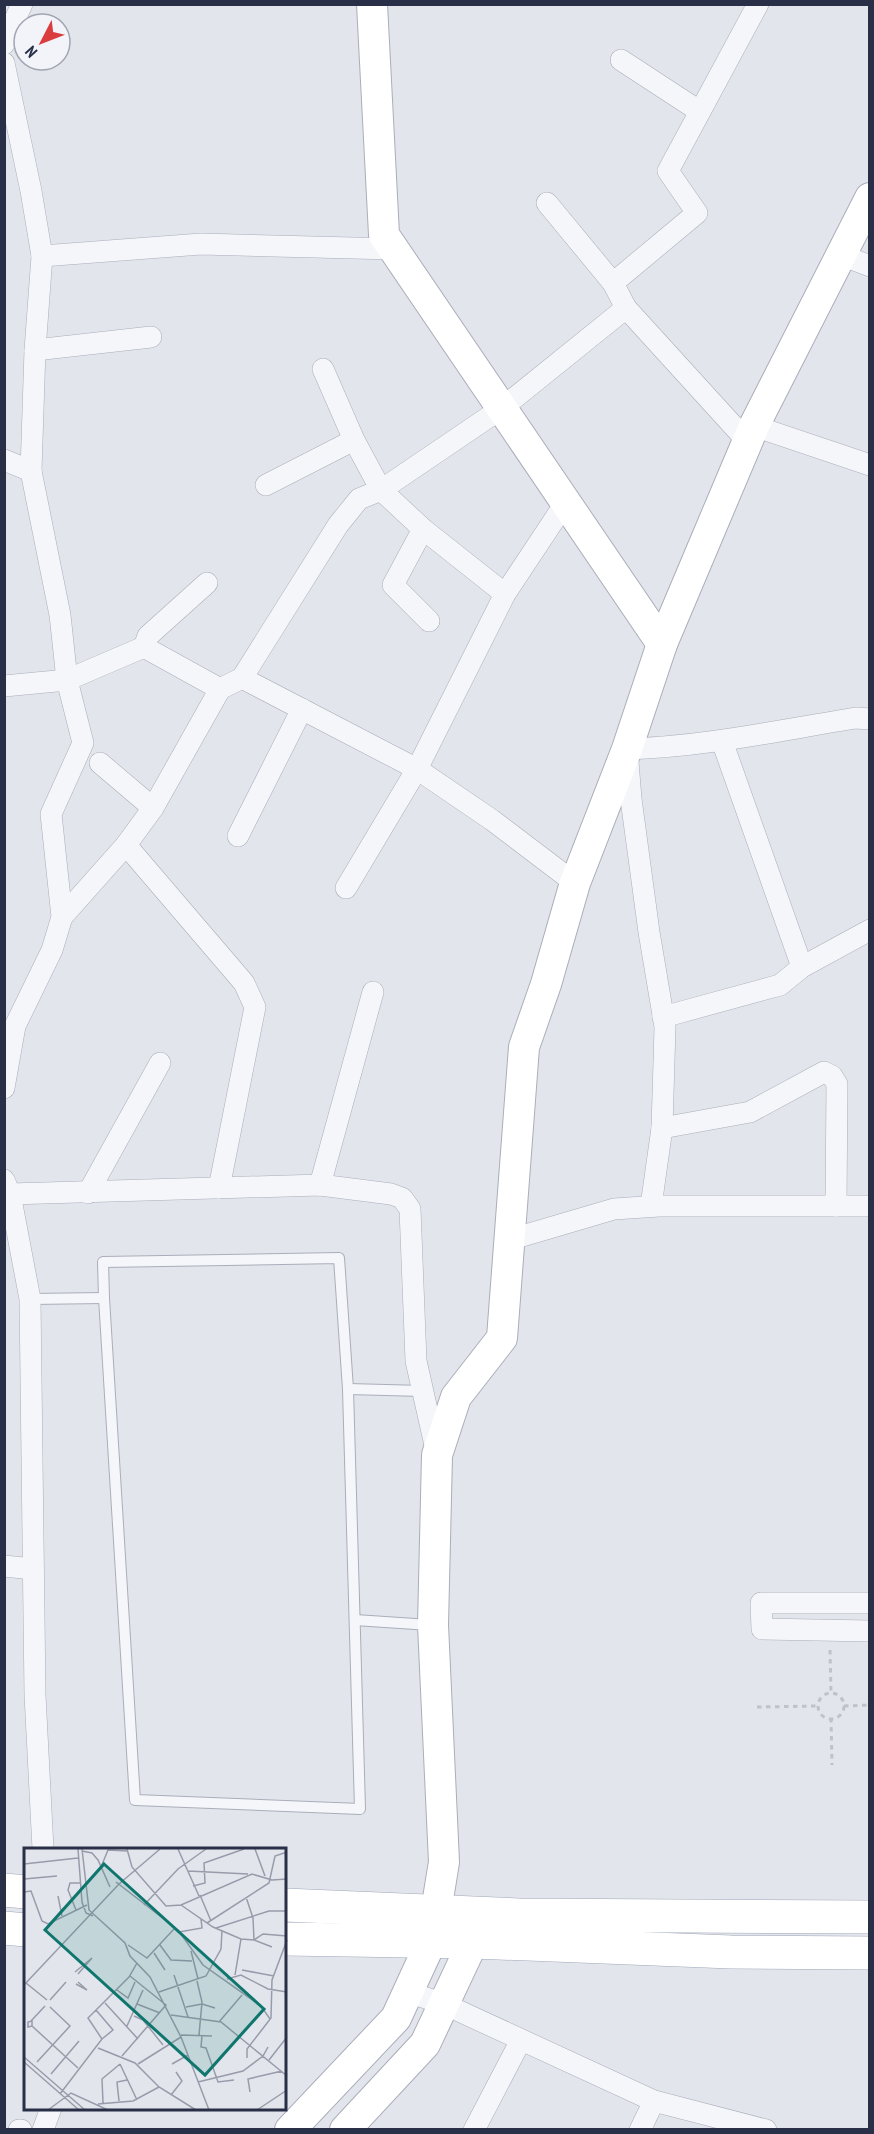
<svg xmlns="http://www.w3.org/2000/svg" width="874" height="2134" font-family="'PT Sans Narrow',sans-serif">
  <style>
    .lines { fill: none; stroke-linecap: round; stroke-linejoin: round }
    .lane-casing { stroke: #aaaeba; stroke-width: 12 }
    .street-casing { stroke: #aaaeba; stroke-width: 22 }
    .secondary-casing { stroke: #aaaeba; stroke-width: 32 }
    .primary-casing { stroke: #a0a7b9; stroke-width: 34 }
    .path { stroke: #c0c2ca; stroke-width: 3; stroke-dasharray: 4.5 4.5; stroke-linecap: butt }
    .lane { stroke: #f5f6f9; stroke-width: 10 }
    .street { stroke: #f5f6f9; stroke-width: 21 }
    .secondary { stroke: #fff; stroke-width: 30 }
    .primary { stroke: #fff; stroke-width: 33 }
    .inset-road { fill: none; stroke: #989caa; stroke-width: 1.5 }
    .view { fill: #0f766e; fill-opacity: 0.15; stroke: #0f766e; stroke-width: 3 }
    .inset-edge { fill: none; stroke: #282f46; stroke-width: 3 }
  </style>
  <rect width="100%" height="100%" fill="#e2e5ec"/>
  <g class="lines">
    <g class="lane-casing">
      <g id="lane">
        <path d="M339,1258L348,1389L360,1809L135,1800L104,1298L103,1262Z"/>
        <path d="M30,1299L104,1298"/>
        <path d="M348,1389L423,1391"/>
        <path d="M355,1620L430,1625"/>
      </g>
    </g>
    <g class="street-casing">
      <g id="street">
        <path d="M4,44L22,4"/>
        <path d="M621,60L699,111"/>
        <path d="M4,63L31,191L42,256L35,350L31,471L60,615L67,680L83,743L51,814L62,917L52,950L15,1026L4,1088"/>
        <path d="M547,203L613,283L626,308L748,442"/>
        <path d="M841,255L870,266"/>
        <path d="M42,256L201,244L393,249"/>
        <path d="M613,283L697,213L668,171L758,4"/>
        <path d="M35,350L151,337"/>
        <path d="M323,369L354,440L381,490L423,529L505,594"/>
        <path d="M754,426L870,465"/>
        <path d="M4,460L31,471"/>
        <path d="M266,485L354,440"/>
        <path d="M423,529L393,585L429,621"/>
        <path d="M144,647L148,636L207,583"/>
        <path d="M242,678L338,525L359,499L381,490L502,408L626,308"/>
        <path d="M4,686L67,680L144,647L220,689L242,678L417,769L492,820L575,883"/>
        <path d="M722,741L802,967"/>
        <path d="M100,763L153,808"/>
        <path d="M238,836L302,709"/>
        <path d="M126,845L244,983L255,1007L219,1188"/>
        <path d="M346,888L417,769L505,594L566,502"/>
        <path d="M62,917L126,845L153,808L220,689"/>
        <path d="M663,1017L780,985L802,967L870,930"/>
        <path d="M662,1128L750,1112L824,1072L832,1076L837,1084L836,1206"/>
        <path d="M4,1180L10,1194L30,1299L35,1695L43,1849"/>
        <path d="M320,1185L373,992"/>
        <path d="M88,1193L160,1063"/>
        <path d="M10,1194L320,1185L391,1194L402,1198L410,1209L416,1361L437,1454"/>
        <path d="M651,1206L662,1128L665,1027L649,932L631,799L627,749C704,747 780,730 856,718L870,719"/>
        <path d="M509,1240L614,1209L659,1206H870"/>
        <path d="M4,1566L33,1569"/>
        <path d="M870,1603H761L762,1629L870,1631"/>
        <path d="M408,1992L444,2004L654,2101L766,2130"/>
        <path d="M19,2130H21"/>
        <path d="M43,2130L51,2108"/>
        <path d="M474,2130L521,2040"/>
        <path d="M640,2130L654,2101"/>
      </g>
    </g>
    <g class="secondary-casing">
      <g id="secondary">
        <path d="M372,4L384,235L662,644"/>
        <path d="M290,2130L396,2018L431,1942L444,1862L433,1625L437,1455L456,1397L502,1338L524,1047L546,984L575,883L627,749L662,644L754,426L870,198"/>
        <path d="M345,2130L425,2044L473,1942L467,1921"/>
      </g>
    </g>
    <g class="primary-casing">
      <g id="primary">
        <path d="M4,1890L26,1892"/>
        <path d="M285,1905L519,1915L870,1917"/>
        <path d="M4,1928L26,1930"/>
        <path d="M285,1939L473,1942L731,1952L870,1953"/>
      </g>
    </g>
    <g class="path">
      <path d="M830,1650L831,1693"/>
      <circle cx="831" cy="1706" r="13"/>
      <path d="M844,1706L870,1705"/>
      <path d="M757,1707L818,1706"/>
      <path d="M831,1718L832,1765"/>
    </g>
    <use href="#lane" class="lane"/>
    <use href="#street" class="street"/>
    <use href="#secondary" class="secondary"/>
    <use href="#primary" class="primary"/>
  </g>
  <g transform="translate(24 1848)">
    <rect width="262" height="262" fill="#e2e5ec"/>
    <path class="inset-road" d="M54,1L58,54L62,65L69,68M58,1L65,62L101,95L106,108L126,129L157,189L185,262M103,1L108,19L142,58L157,57L228,26L248,32L263,31M154,1L175,48M231,1L241,28M58,3L68,5L74,12L86,39M0,16L54,10M77,19L84,2L104,3M164,23L224,26M0,31L33,28M92,34L154,82L179,117L237,158L246,171M169,38L181,35L180,15L220,1M0,44L7,43L18,73L24,76L63,57M176,47L187,73M34,48L38,68M222,49L229,70L230,92L248,99M120,57L154,21L182,1M157,57L189,79L217,91L230,92L239,86L263,88M52,62L44,42L46,35H56M183,75L245,35L251,8L263,4M192,80L245,63H263M155,84L178,80L177,71M104,97L123,110L150,81M136,97L147,112L168,113M167,103L174,131M130,105L141,122M218,122L250,128M51,124L68,110L54,126M150,127L164,169M211,127L217,91M203,131L217,127L244,141L263,144M173,133L178,154L175,187M2,135L23,152M52,136L63,142L54,134M0,137L95,36L136,1M93,142L104,150L111,134M135,144L182,128L197,101L198,82M26,152L42,134M81,155L114,191M113,156L136,165M162,159L178,156L191,160M72,162L89,182L78,191M147,167L197,174L263,228M110,168L119,172L139,197M7,173L21,158M195,174L218,147M8,178V173L4,174V179L8,178L54,220M103,178L119,142M157,187L188,188M178,188L177,199L182,200L194,234L210,232M74,200L111,215L135,239L172,262M98,208L142,157L106,128M0,209L61,262M223,210V201L247,170L248,132L263,92M245,212L263,189M0,214L55,262M13,214L46,178L26,159M96,216L113,252M114,216L157,189M148,216L164,207M27,226L55,193M174,234L219,223L239,208L244,199M226,244L224,231L258,223M36,246L78,191L64,170L105,129L113,115M147,247L158,233L152,224M95,253L93,234L103,232M79,255L78,231L96,216M74,256L109,253L135,239M24,262L47,245L84,262M233,262L263,242"/>
    <path class="view" d="M80,16L240,161L181,227L21,82Z"/>
    <rect width="262" height="262" class="inset-edge"/>
  </g>
  <rect width="874" height="2134" fill="none" stroke="#282f46" stroke-width="12"/>
  <g transform="translate(42 42) rotate(228)"><circle r="28" fill="#f2f4f9" stroke="#a1a5b1" stroke-width="1.5"/>
  <path d="M0-4.5L10 22L0 15L-10 22Z" fill="#db3d3f"/>
  <text y="-9" font-size="16" font-weight="bold" text-anchor="middle" fill="#282f46">N</text>
  </g>
</svg>
